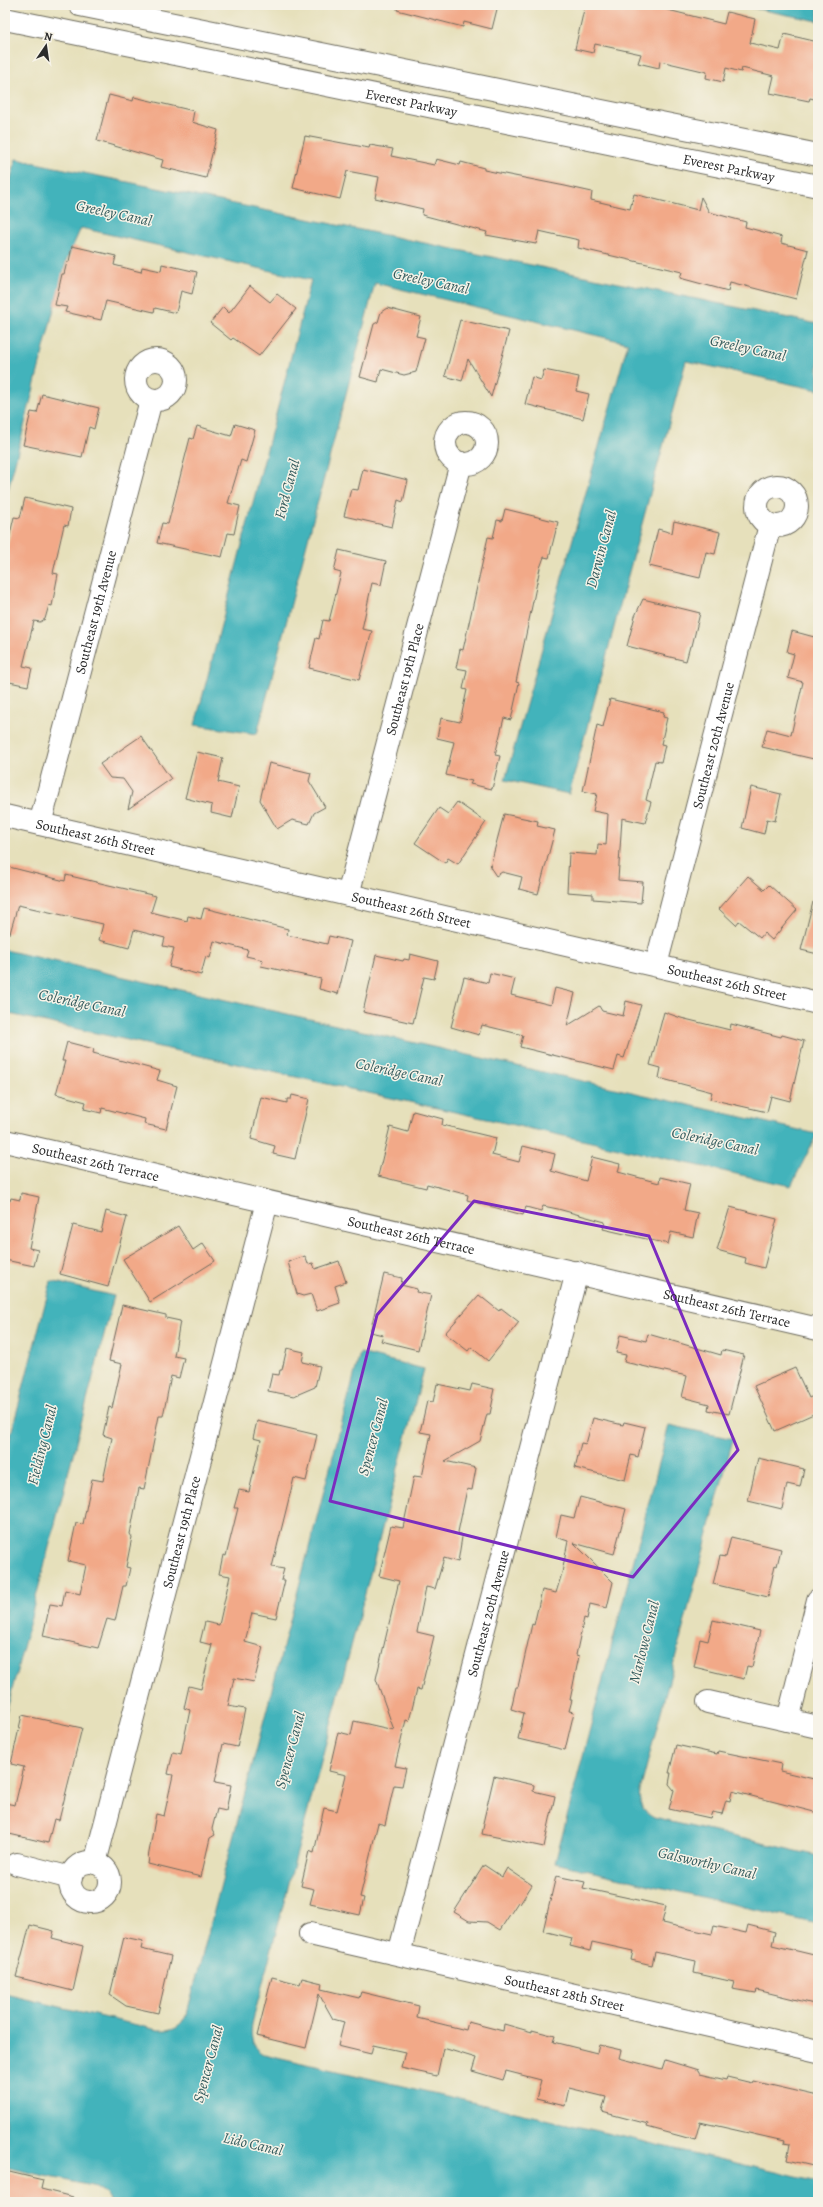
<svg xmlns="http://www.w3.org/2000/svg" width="823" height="2207" font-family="Alegreya,serif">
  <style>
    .water { fill: #43b3bb; stroke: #376f73 }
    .building { fill: #f2a988 }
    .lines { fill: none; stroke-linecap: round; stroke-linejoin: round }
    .minor-casing { stroke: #6c6a5d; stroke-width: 24 }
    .minor { stroke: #fff; stroke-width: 22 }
    .marked { fill: none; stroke: #7b2cbf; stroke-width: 3; stroke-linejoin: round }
    .labels { text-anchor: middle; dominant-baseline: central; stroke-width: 3; stroke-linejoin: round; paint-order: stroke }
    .street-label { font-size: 14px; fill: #2b2b2b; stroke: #f7f3e8 }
    .water-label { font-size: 15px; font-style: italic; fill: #335b5d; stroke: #f7f3e8 }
  </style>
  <rect width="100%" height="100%" fill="#f7f3e8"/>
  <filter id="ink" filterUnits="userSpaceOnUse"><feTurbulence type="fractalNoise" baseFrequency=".025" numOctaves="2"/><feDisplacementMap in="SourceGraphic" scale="8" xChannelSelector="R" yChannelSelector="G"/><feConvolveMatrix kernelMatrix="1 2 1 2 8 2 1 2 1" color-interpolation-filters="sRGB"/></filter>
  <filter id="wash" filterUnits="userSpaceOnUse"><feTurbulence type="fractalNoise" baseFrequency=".012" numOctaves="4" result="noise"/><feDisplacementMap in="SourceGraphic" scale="16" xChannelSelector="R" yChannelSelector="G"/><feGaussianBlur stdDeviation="0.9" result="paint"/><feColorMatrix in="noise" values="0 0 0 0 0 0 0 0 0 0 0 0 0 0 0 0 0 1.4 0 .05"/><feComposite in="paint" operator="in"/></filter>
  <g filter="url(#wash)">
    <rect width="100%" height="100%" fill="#e6e0bb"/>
    <g class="water">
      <path d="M738,5H818V21Z"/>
      <path d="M16,159L818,324V390L686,361L569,794L505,780L628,343L375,283L257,734L195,725L311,280L81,228L66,261L5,502V200Z"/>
      <path d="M5,950L817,1134L791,1186L5,1013Z"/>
      <path d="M51,1281L114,1296L5,1717V1457Z"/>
      <path d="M360,1353L424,1369L252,2024C250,2038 252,2047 264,2054L818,2182V2202H111L105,2193L96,2187L5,2167V1994L158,2030C172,2031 181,2027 187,2014Z"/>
      <path d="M669,1425L733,1439L640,1791C638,1804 642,1811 654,1818L818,1856V1924L555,1863Z"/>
    </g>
    <g id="blocks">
      <g class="building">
        <path d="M398,5H498L492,29L464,22L463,27L397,10Z"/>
        <path d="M585,5H648L724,24L727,12L755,19L750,43L780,50L784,34L818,42V100L810,98L809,101L770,93L774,76L742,68L741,72L726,68L723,82L706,78L707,72L660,61L659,68L638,63L641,54L595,44L593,53L575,49Z"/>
        <path d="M109,95L133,101L134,97L194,111L192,122L218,130L206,178L161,167L163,160L97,141Z"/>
        <path d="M305,136L369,148L370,145L393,149L391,156L434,165L436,159L460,165L461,162L484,168V170L565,186L592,192L591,200L630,209L634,194L698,210L701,197L709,212L746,222L745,227L782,237L781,243L808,250L796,299L730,282L728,291L680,278L682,272L578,248L579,240L539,231L536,244L486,235L487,232L422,215L423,209L375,198L379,177L347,171L340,199L293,188Z"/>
        <path d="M72,246L116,256L114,265L141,272L142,267L161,271L162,264L197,272L192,294L181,291L176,313L155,308L154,312L106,301L101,320L65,312L67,307L55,305L62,274H64L67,262H69Z"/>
        <path d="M250,286L270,302L277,294L296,309L259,356L233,338L231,340L210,323L223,307L229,313Z"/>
        <path d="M387,308L421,317L416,336L425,338L416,372L404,375L381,369L378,382L360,377L374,324L378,322L381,312Z"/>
        <path d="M460,320L509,331L491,397L468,359L462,381L445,376Z"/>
        <path d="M544,370L579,377L576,391L589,394L583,419L525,404L532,377L541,380Z"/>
        <path d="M42,394L99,408L94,429L89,427L82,457L23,445L31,412L37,413Z"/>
        <path d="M235,424L255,430L246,462L241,460L228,503L240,506L234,534L228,533L222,557L157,543L162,523L168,524L190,438L193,439L197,426L231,436Z"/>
        <path d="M363,469L408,480L403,502L398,500L392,527L344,516L351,489L358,490Z"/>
        <path d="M25,498L71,509L68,526L64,525L53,573L58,574L52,606L49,605L45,619L40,622L34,621L23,666L32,668L28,686L5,681V556L14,517L20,518Z"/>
        <path d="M505,509L558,522L549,558L544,557L540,568L516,682L519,683L511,720L504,718L495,755L500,756L492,789L470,784L472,781L446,775L454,742L437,738L441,718L460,722L467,690L463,689L467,670L456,668L460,649L463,650L488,537L493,538L497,520L502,521Z"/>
        <path d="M674,521L720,532L715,554L706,552L700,578L649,566L658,529L672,533Z"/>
        <path d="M339,550L386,561L381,585L372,583L362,629L372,631L359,680L309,668L316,638L319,639L323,620L329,621L341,573L334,571Z"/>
        <path d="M643,599L700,613L692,646H690L686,661L627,646L635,616Z"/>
        <path d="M792,631L818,638V760L762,747L767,729L791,735L803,682L788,678L794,654L787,652Z"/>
        <path d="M610,699L664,712L663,717L667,718L661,744L665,745L661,762L655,761L646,800L651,802L645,823L622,818L618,880L643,882L641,903L593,899V894L567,892L569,853L597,855L598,844L606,845L608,814L593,811L597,794L583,791L597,725L603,727Z"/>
        <path d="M141,736L171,779L128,809L132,792L123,779L110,778L100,764Z"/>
        <path d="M197,752L223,758L218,782L239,787L232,818L211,813L212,805L185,798Z"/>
        <path d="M269,763L311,773L309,781L325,807L314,813L309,824L292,820L277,829L260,800Z"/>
        <path d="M751,787L781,794L775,821L767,819L764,834L742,828Z"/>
        <path d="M457,802L486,822L458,864L448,858L445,863L415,843L439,808L448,814Z"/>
        <path d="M504,814L538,821L537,826L555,830L538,894L519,889L522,877L502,872L496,876L490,867Z"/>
        <path d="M5,866L65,881L66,875L156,896L151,912L187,921L188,916L201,919L204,908L288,929L287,935L327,944L329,936L351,941L338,994L319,989L321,979L261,966L263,960L246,956L248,950L214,941L210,958L206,956L201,975L169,967L174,948L163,946L165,938L134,930L129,948L99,940L103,924L18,905L10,933H5Z"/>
        <path d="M748,876L764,890L769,885L797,910L772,940L764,933L760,938L739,921L736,925L719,909Z"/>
        <path d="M813,902L818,903V954L801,950Z"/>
        <path d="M410,954L438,961L434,979L424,977L413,1023L363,1012L376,955L403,961L404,959L409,960Z"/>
        <path d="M490,973L515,979L511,995L551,1005L555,988L575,993L567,1026L599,1006L602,1011L623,1016L626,1001L641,1005L624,1058L618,1056L614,1070L520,1047L523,1035L482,1025L479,1035L451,1027L464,977L488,983Z"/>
        <path d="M664,1012L681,1018L730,1030L731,1024L781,1037L782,1035L804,1041L790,1101L771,1096L767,1112L710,1099L712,1092L659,1078L661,1068L650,1065Z"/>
        <path d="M67,1042L94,1049L93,1053L160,1071L157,1080L177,1086L166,1129L144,1124L145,1119L102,1108L101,1113L84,1109L86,1102L56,1094L65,1061H62Z"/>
        <path d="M292,1095L309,1099L295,1159L273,1154L275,1146L251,1139L261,1097L287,1103V1099H291Z"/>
        <path d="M413,1111L443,1119L442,1125L496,1138L492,1155L519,1162L523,1146L555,1154L551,1171L586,1181L592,1157L620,1164L618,1172L659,1183L660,1177L690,1184L684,1210L698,1213L693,1237L671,1232L668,1244L603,1229L605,1222L558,1209L543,1206L541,1211L526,1207L523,1215L467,1200L468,1195L427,1184L426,1188L378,1176L390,1127L408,1132Z"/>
        <path d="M21,1193L39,1197L29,1248L38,1250L34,1266L5,1260V1200L10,1201L11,1198L20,1200Z"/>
        <path d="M730,1207L777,1219L764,1268L745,1263L746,1258L717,1250Z"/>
        <path d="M106,1211L127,1217L108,1287L60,1274L73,1225L101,1232Z"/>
        <path d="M178,1226L193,1250L203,1243L215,1261L150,1302L123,1259Z"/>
        <path d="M305,1256L308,1264L313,1263L315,1269L339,1261L346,1282L335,1286L340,1303L317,1311L311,1294L303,1296L297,1294L288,1262Z"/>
        <path d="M384,1274L402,1278L401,1285L417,1289L416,1292L431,1295L418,1350L381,1341L383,1335L370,1332Z"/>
        <path d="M479,1295L499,1311L501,1308L519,1322L488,1361L471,1347L468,1351L445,1333Z"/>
        <path d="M122,1305L166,1315V1318L180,1321L174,1356L184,1358L179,1378L171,1376L163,1416H159L144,1489L139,1488L130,1534L132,1537L126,1567L130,1568L126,1586H123L115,1621L107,1619L98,1648L43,1636L50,1604L62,1606L65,1590L80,1594L86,1565L68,1561L76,1523L83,1524L92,1479L103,1481L112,1438L103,1435L109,1407L112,1408L122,1364L109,1361Z"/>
        <path d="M648,1334L721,1355L722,1350L744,1355L729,1414L708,1410L709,1404L682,1397L687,1376L624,1362L626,1355L616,1353L620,1335L646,1341Z"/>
        <path d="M287,1348L304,1352L302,1362L320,1366L315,1387L294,1396L268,1391L272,1374L279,1375L280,1370H282Z"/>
        <path d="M795,1368L809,1398L813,1396L818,1406V1412L775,1431L754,1386Z"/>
        <path d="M437,1384L470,1391L472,1384L494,1389L492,1398L493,1399L490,1414H487L480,1441L445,1461L476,1468L472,1490L467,1489L458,1532L462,1537L458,1562L444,1558L435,1589L426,1587L417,1632L434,1636L421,1690L417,1689L409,1721L406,1720L395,1766L406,1768L402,1786L394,1785L385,1825L378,1823L360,1897L364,1898L360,1915L310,1904L314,1889L301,1886L309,1851L314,1853L324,1808L337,1811L346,1775L329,1771L338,1732L351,1735L354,1721L394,1730L376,1679L399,1581L379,1576L391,1526L403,1528L414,1476L422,1477L431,1434L420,1432L427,1401L433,1402Z"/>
        <path d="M593,1418L623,1425L624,1422L645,1427L638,1457L631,1455L625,1480L575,1468L581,1443L586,1444Z"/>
        <path d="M257,1421L317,1435L306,1481L294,1478L272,1567L284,1569L281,1580H285L276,1618L252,1613L245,1642L263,1647L254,1682L234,1678L228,1706L245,1709L237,1747L223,1744L215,1782L231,1785L226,1811L217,1809L212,1829L215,1835L210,1838L201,1877L148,1864L149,1858H148L156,1814L164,1816L173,1775L168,1774L173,1752L181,1754L190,1710L184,1708L189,1686L201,1689L212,1645L200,1642L205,1622L219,1625L230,1576L219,1574L223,1555L226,1556L238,1508H234L239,1490L249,1492L261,1440L253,1438Z"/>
        <path d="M758,1458L804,1469L800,1487L787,1484L782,1509L748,1501Z"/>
        <path d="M580,1497L626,1509L614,1554L574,1543L613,1582L607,1608L590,1604L587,1619L584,1618L576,1655L579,1656L570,1700H572L569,1711L574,1712L565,1750L518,1739L524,1713L511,1709L516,1687H518L532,1624L534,1625L542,1590L556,1593L562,1573L568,1541L556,1537L561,1515L574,1518Z"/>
        <path d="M731,1537L781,1549L777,1566L775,1565L768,1597L713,1584L720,1556L726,1557Z"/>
        <path d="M713,1620L760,1631L752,1667L747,1666L744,1679L694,1667L700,1639L708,1641Z"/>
        <path d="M22,1715L82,1728L59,1820L54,1819L48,1843L5,1833V1803L15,1805L24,1767L11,1764Z"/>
        <path d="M676,1745L717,1754L718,1751L781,1764L780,1771L818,1780V1813L732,1791L730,1801L726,1800L722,1814L712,1812L710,1818L669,1809L674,1790L669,1784L671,1773H669Z"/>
        <path d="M494,1776L534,1785L533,1791L555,1796L544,1847L482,1834L484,1824L483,1823Z"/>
        <path d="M484,1865L502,1877L507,1868L532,1885L520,1904L518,1902L500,1930L487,1922L469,1921L454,1912Z"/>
        <path d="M556,1876L585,1882L583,1888L666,1906L662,1923L712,1934L714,1926L746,1933L748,1925L775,1932L772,1945L818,1956V2005L757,1990L756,1993L732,1989L734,1982L694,1973L696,1961L655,1952L652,1965L631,1960L633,1951L592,1942L590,1951L570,1946L572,1938L543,1931Z"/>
        <path d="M30,1925L54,1931L52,1938L83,1946L73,1991L16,1977Z"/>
        <path d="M124,1937L143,1941L141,1949L171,1956L158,2013L126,2006L110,1995Z"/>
        <path d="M272,1977L300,1984L302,1978L322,1983L321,1989L359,1998L361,1992L419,2006L417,2018L466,2030L468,2022L503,2031L504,2024L532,2032V2030L555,2036L553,2042L597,2053L599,2045L621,2050L619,2058L662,2069L665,2060L698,2070L700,2074L726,2080L727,2077L752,2083L753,2081L818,2096V2143L813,2166L787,2160L790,2144L783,2143L784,2141L700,2122L695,2140L647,2127L648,2124L602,2112L606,2097L569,2088L565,2106L536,2099L541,2080L506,2071L503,2080L472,2071L476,2058L443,2048L437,2076L401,2068L405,2052L373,2045L371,2054L338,2046L344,2022L333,2019L319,1994L306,2048L257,2036Z"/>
        <path d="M5,2171L43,2180L41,2189L73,2197L72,2202H5Z"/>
      </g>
    </g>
  </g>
  <g filter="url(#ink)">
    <use href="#blocks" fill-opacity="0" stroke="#6c6a5d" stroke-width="1"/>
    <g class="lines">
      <g class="minor-casing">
        <g id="minor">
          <path d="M80,5L818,155"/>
          <path id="s1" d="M5,19L818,186"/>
          <circle cx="156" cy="380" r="20"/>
          <circle cx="466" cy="443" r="21"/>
          <circle cx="777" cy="506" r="20"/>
          <path id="s2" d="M5,816L818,1003"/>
          <path id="s3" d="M40,824L151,400"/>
          <path id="s4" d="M348,895L461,463"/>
          <path id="s5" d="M656,965L770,525"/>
          <path id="s6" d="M5,1141L818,1329"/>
          <path d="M708,1702L818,1727"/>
          <path d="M788,1720L818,1600"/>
          <circle cx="90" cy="1882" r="20"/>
          <path id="s7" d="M95,1863L267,1202"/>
          <path d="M17,1864L71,1878"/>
          <path id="s8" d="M310,1934L818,2051"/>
          <path id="s9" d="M399,1954L577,1272"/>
        </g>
      </g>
      <use href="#minor" class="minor"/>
    </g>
  </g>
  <path class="marked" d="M474,1201L649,1236L738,1450L633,1577L330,1501L377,1315Z"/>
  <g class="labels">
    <g class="street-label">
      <text stroke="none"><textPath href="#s1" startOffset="415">Everest Parkway</textPath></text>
      <text stroke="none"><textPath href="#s1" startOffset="739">Everest Parkway</textPath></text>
      <text stroke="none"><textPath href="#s3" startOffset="219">Southeast 19th Avenue</textPath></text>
      <text stroke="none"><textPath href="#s4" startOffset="223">Southeast 19th Place</textPath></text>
      <text stroke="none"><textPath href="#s5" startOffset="227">Southeast 20th Avenue</textPath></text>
      <text stroke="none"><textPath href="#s2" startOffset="93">Southeast 26th Street</textPath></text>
      <text stroke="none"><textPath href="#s2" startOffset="417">Southeast 26th Street</textPath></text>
      <text stroke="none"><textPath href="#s2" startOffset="741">Southeast 26th Street</textPath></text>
      <text stroke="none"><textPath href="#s6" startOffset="93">Southeast 26th Terrace</textPath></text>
      <text stroke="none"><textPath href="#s6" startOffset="417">Southeast 26th Terrace</textPath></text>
      <text stroke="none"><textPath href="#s6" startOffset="741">Southeast 26th Terrace</textPath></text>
      <text stroke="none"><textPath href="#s7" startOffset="342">Southeast 19th Place</textPath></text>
      <text stroke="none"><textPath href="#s9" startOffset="352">Southeast 20th Avenue</textPath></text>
      <text stroke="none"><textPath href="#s8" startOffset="261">Southeast 28th Street</textPath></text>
    </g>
    <g class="water-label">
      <text transform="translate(114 213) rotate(12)">Greeley Canal</text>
      <text transform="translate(431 281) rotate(12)">Greeley Canal</text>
      <text transform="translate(748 348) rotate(12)">Greeley Canal</text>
      <text transform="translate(287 489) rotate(-75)">Ford Canal</text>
      <text transform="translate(601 549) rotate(-75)">Darwin Canal</text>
      <text transform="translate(82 1003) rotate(12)">Coleridge Canal</text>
      <text transform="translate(399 1072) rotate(12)">Coleridge Canal</text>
      <text transform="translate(715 1141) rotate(12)">Coleridge Canal</text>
      <text transform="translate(373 1437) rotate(-75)">Spencer Canal</text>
      <text transform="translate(42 1445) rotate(-76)">Fielding Canal</text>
      <text transform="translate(644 1642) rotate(-76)">Marlowe Canal</text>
      <text transform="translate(290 1750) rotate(-75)">Spencer Canal</text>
      <text transform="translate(707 1863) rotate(13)">Galsworthy Canal</text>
      <text transform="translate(208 2064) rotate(-75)">Spencer Canal</text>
      <text transform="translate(253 2144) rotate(13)">Lido Canal</text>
    </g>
  </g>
  <rect width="823" height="2207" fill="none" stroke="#f7f3e8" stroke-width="20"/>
  <g transform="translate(46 46) rotate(13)" stroke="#f7f3e8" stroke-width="3" paint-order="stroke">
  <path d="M0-3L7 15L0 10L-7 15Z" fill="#2b2b2b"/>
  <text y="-6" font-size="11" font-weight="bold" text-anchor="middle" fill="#2b2b2b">N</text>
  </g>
</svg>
